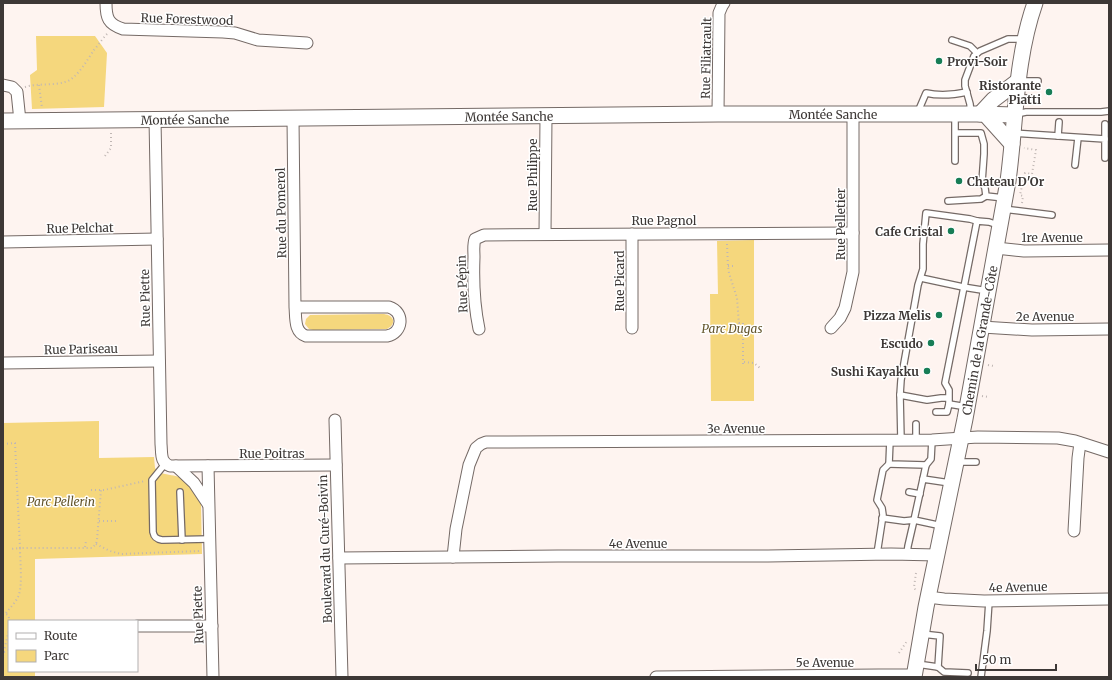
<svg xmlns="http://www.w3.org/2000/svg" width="1112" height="680" font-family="Merriweather,serif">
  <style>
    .green { fill: #f5d77d }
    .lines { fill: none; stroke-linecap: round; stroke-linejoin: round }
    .lane-casing { stroke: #756a66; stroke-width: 8 }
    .street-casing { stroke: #756a66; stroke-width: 13 }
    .secondary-casing { stroke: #756a66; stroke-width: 17 }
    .path { stroke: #c0b7b4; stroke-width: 2; stroke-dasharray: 1 3; stroke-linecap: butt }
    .lane { stroke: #fff; stroke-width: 5.5 }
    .street { stroke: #fff; stroke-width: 11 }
    .secondary { stroke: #fff; stroke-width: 15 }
    .poi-dot { fill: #177d56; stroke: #fff; stroke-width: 1.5 }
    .labels { text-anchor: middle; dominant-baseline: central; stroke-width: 3; stroke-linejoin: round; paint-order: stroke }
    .street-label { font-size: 12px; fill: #3d3836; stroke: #fff }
    .poi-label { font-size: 12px; font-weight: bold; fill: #3d3836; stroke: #fff; text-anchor: end }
    .park-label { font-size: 12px; font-style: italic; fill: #63552b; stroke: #fff }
  </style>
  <rect width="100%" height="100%" fill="#fef4f0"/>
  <g class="green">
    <path d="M36,36H95L107,53L104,107L32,109L30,75L37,70Z"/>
    <path d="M754,240V401H711L710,294H718L717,241Z"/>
    <path d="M382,314C393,314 398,323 387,329L313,330L309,329L305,324L306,319L310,315Z"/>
    <path d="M99,421V458L154,457L155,468L158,472C175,478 181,472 193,490C196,494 199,498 201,504L202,554L35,559V621H9V671H35V677H3V423Z"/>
  </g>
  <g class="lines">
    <g class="lane-casing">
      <g id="lane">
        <path d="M952,40L970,46L977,53"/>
        <path d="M1019,81H1038"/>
        <path d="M1018,98H1031"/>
        <path d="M919,112L920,107L926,93C939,96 953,95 967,92"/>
        <path d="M971,114L970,104L965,86V80L974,56L980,51L1008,39H1025"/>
        <path d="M1016,114L1026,112H1101L1109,111"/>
        <path d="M955,115V161"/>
        <path d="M956,133H981L984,144V154L982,182L985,188L986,196L1004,198"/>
        <path d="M1013,133L1105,139V158"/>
        <path d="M1058,136L1059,122"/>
        <path d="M1105,139V124"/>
        <path d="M1075,165L1078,138"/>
        <path d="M948,201L981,199L986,196"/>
        <path d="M1003,209L1052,215"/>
        <path d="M921,278L963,287L988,291"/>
        <path d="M900,395L901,380L918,285L923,269V244L926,213L970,219L977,221"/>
        <path d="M949,404V390L945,383L977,221L989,222L998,225"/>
        <path d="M936,412H947L949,404L967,407"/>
        <path d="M890,440L889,464L926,465"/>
        <path d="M901,440L900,395L927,400L941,398H948"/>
        <path d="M916,440V424"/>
        <path d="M957,462H976"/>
        <path d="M165,464L152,480L153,532C154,537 156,539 162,540L209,539"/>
        <path d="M923,479L926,465L931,459L932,440"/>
        <path d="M180,492L182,540"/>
        <path d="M909,492L920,494"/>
        <path d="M882,518L904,521L914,520L908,546L907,554"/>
        <path d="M942,526L914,520L923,479L950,483"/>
        <path d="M877,554L883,515L882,508L877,500L883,470L889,464"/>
        <path d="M922,634L940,636L938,667"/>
        <path d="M917,664L938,667L944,672L968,673"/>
        <path d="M981,677L987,631L989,601"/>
      </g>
    </g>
    <g class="street-casing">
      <g id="street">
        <path d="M106,3C106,18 108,24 123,29L223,32L235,33L258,40L307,43"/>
        <path d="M3,85L12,87L17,92L20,121"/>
        <path d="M718,114L719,13L722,6L724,3"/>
        <path d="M293,118L295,307C296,318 294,332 306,336H387C403,333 405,312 389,307H295"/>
        <path d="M155,119L161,444C162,454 160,462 170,466L336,465"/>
        <path d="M545,234L546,116"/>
        <path d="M632,234V328"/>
        <path d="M3,242L157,239"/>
        <path d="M996,248L1024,251L1109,250"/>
        <path d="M982,327L1032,330L1109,329"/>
        <path d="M831,328L840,318L845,308L853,272V114"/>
        <path d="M479,329C474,305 473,282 474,257C474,251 473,245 475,239L484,235L853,233"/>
        <path d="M3,363L159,361"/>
        <path d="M335,420L342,677"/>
        <path d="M176,466L194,483L208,504"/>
        <path d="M208,466L213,677"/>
        <path d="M1074,531L1078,458L1080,443"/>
        <path d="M453,557L456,529L469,465L476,448L481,444L486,442L932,440L978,437L1058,438L1075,441L1109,452"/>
        <path d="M339,558L558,556H768L891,554L937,555"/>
        <path d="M928,597L944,599L984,601L1109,599"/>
        <path d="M137,626H212"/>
        <path d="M656,677L879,675H914"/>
      </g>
    </g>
    <g class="secondary-casing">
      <g id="secondary">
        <path d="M980,114L993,100L1018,81"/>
        <path d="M985,114L1012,144"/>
        <path id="s1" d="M3,121L718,114H980L1014,115"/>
        <path id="s2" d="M914,677L926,607L965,419L1008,181C1016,122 1015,60 1035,3"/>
      </g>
    </g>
    <g class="path">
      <path d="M39,85L42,108"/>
      <path d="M25,87C37,83 53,86 65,82C77,79 87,60 94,50C99,44 103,38 108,33"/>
      <path d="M105,156L111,148V131"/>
      <path d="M1022,203L1023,196L1020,195L1025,173L1032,174L1036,150L1024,148"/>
      <path d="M727,244L728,267L729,273L737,298L739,325"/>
      <path d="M728,266H735"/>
      <path d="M739,323H743V365"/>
      <path d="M744,362L754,363L760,368"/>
      <path d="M988,365L994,366"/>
      <path d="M982,396L989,397"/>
      <path d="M3,444L15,443L20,548L10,549"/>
      <path d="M91,490H104L145,481"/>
      <path d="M99,521H117"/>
      <path d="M96,544L110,551L121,554L200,551"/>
      <path d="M85,547L86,541"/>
      <path d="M916,573L914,587L916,591"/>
      <path d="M3,612L8,615L10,621"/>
      <path d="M6,613C10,608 15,603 18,597C23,587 20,561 20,548H92L96,544L97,540L101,490"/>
      <path d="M4,652L9,650"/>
      <path d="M899,653L907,641"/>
      <path d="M3,656L9,629"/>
      <path d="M3,658L5,659"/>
    </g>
    <use href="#lane" class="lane"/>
    <use href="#street" class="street"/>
    <use href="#secondary" class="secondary"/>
  </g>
  <g class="poi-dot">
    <circle cx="939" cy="61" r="4"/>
    <circle cx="1049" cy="92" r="4"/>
    <circle cx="959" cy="181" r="4"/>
    <circle cx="951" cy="231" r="4"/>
    <circle cx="939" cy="315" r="4"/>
    <circle cx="931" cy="343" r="4"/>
    <circle cx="927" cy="371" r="4"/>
  </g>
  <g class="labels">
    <g class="street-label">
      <text transform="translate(187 19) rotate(2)">Rue Forestwood</text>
      <text transform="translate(706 58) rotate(-89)">Rue Filiatrault</text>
      <text stroke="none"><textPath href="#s1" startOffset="830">Montée Sanche</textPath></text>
      <text stroke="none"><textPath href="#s1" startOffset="506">Montée Sanche</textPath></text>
      <text stroke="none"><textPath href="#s1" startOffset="182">Montée Sanche</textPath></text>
      <text transform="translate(532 175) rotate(-90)">Rue Philippe</text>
      <text transform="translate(281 213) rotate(-91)">Rue du Pomerol</text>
      <text x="664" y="220">Rue Pagnol</text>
      <text transform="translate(840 224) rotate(-90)">Rue Pelletier</text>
      <text transform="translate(80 228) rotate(-1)">Rue Pelchat</text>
      <text x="1052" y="237">1re Avenue</text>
      <text transform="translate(619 281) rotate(-90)">Rue Picard</text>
      <text transform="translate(462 284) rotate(-92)">Rue Pépin</text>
      <text transform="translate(145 298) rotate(-91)">Rue Piette</text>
      <text x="1045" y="316">2e Avenue</text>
      <text stroke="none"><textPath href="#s2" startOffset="343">Chemin de la Grande-Côte</textPath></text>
      <text transform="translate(81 349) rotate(-1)">Rue Pariseau</text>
      <text x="736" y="428">3e Avenue</text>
      <text x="272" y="453">Rue Poitras</text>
      <text x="638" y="543">4e Avenue</text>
      <text transform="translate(325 549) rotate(-92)">Boulevard du Curé-Boivin</text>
      <text transform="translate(1018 587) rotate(-1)">4e Avenue</text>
      <text transform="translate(198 615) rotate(-92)">Rue Piette</text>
      <text x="825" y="662">5e Avenue</text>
    </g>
    <g class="poi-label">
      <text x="947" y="61" text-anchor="start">Provi-Soir</text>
      <text x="1041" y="85">Ristorante<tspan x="1041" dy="14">Piatti</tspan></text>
      <text x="967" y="181" text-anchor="start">Chateau D'Or</text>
      <text x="943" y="231">Cafe Cristal</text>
      <text x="931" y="315">Pizza Melis</text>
      <text x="923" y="343">Escudo</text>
      <text x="919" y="371">Sushi Kayakku</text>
    </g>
    <g class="park-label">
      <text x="732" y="328">Parc Dugas</text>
      <text x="61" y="501">Parc Pellerin</text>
    </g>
  </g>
  <rect width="1112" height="680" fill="none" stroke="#3d3836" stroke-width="8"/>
  <rect x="8" y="620" width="130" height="52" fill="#ffffff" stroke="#b1afaf"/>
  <rect x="16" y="633" width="20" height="6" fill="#ffffff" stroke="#b1afaf"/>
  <text x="44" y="640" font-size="12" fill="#3d3836">Route</text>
  <rect x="16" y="650" width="20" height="12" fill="#f5d77d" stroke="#b1afaf"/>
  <text x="44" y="660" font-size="12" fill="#3d3836">Parc</text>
  <path d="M976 664v6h80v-6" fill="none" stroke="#3d3836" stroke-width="2"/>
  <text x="982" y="664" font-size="12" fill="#3d3836" stroke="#ffffff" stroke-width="3" paint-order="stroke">50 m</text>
</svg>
